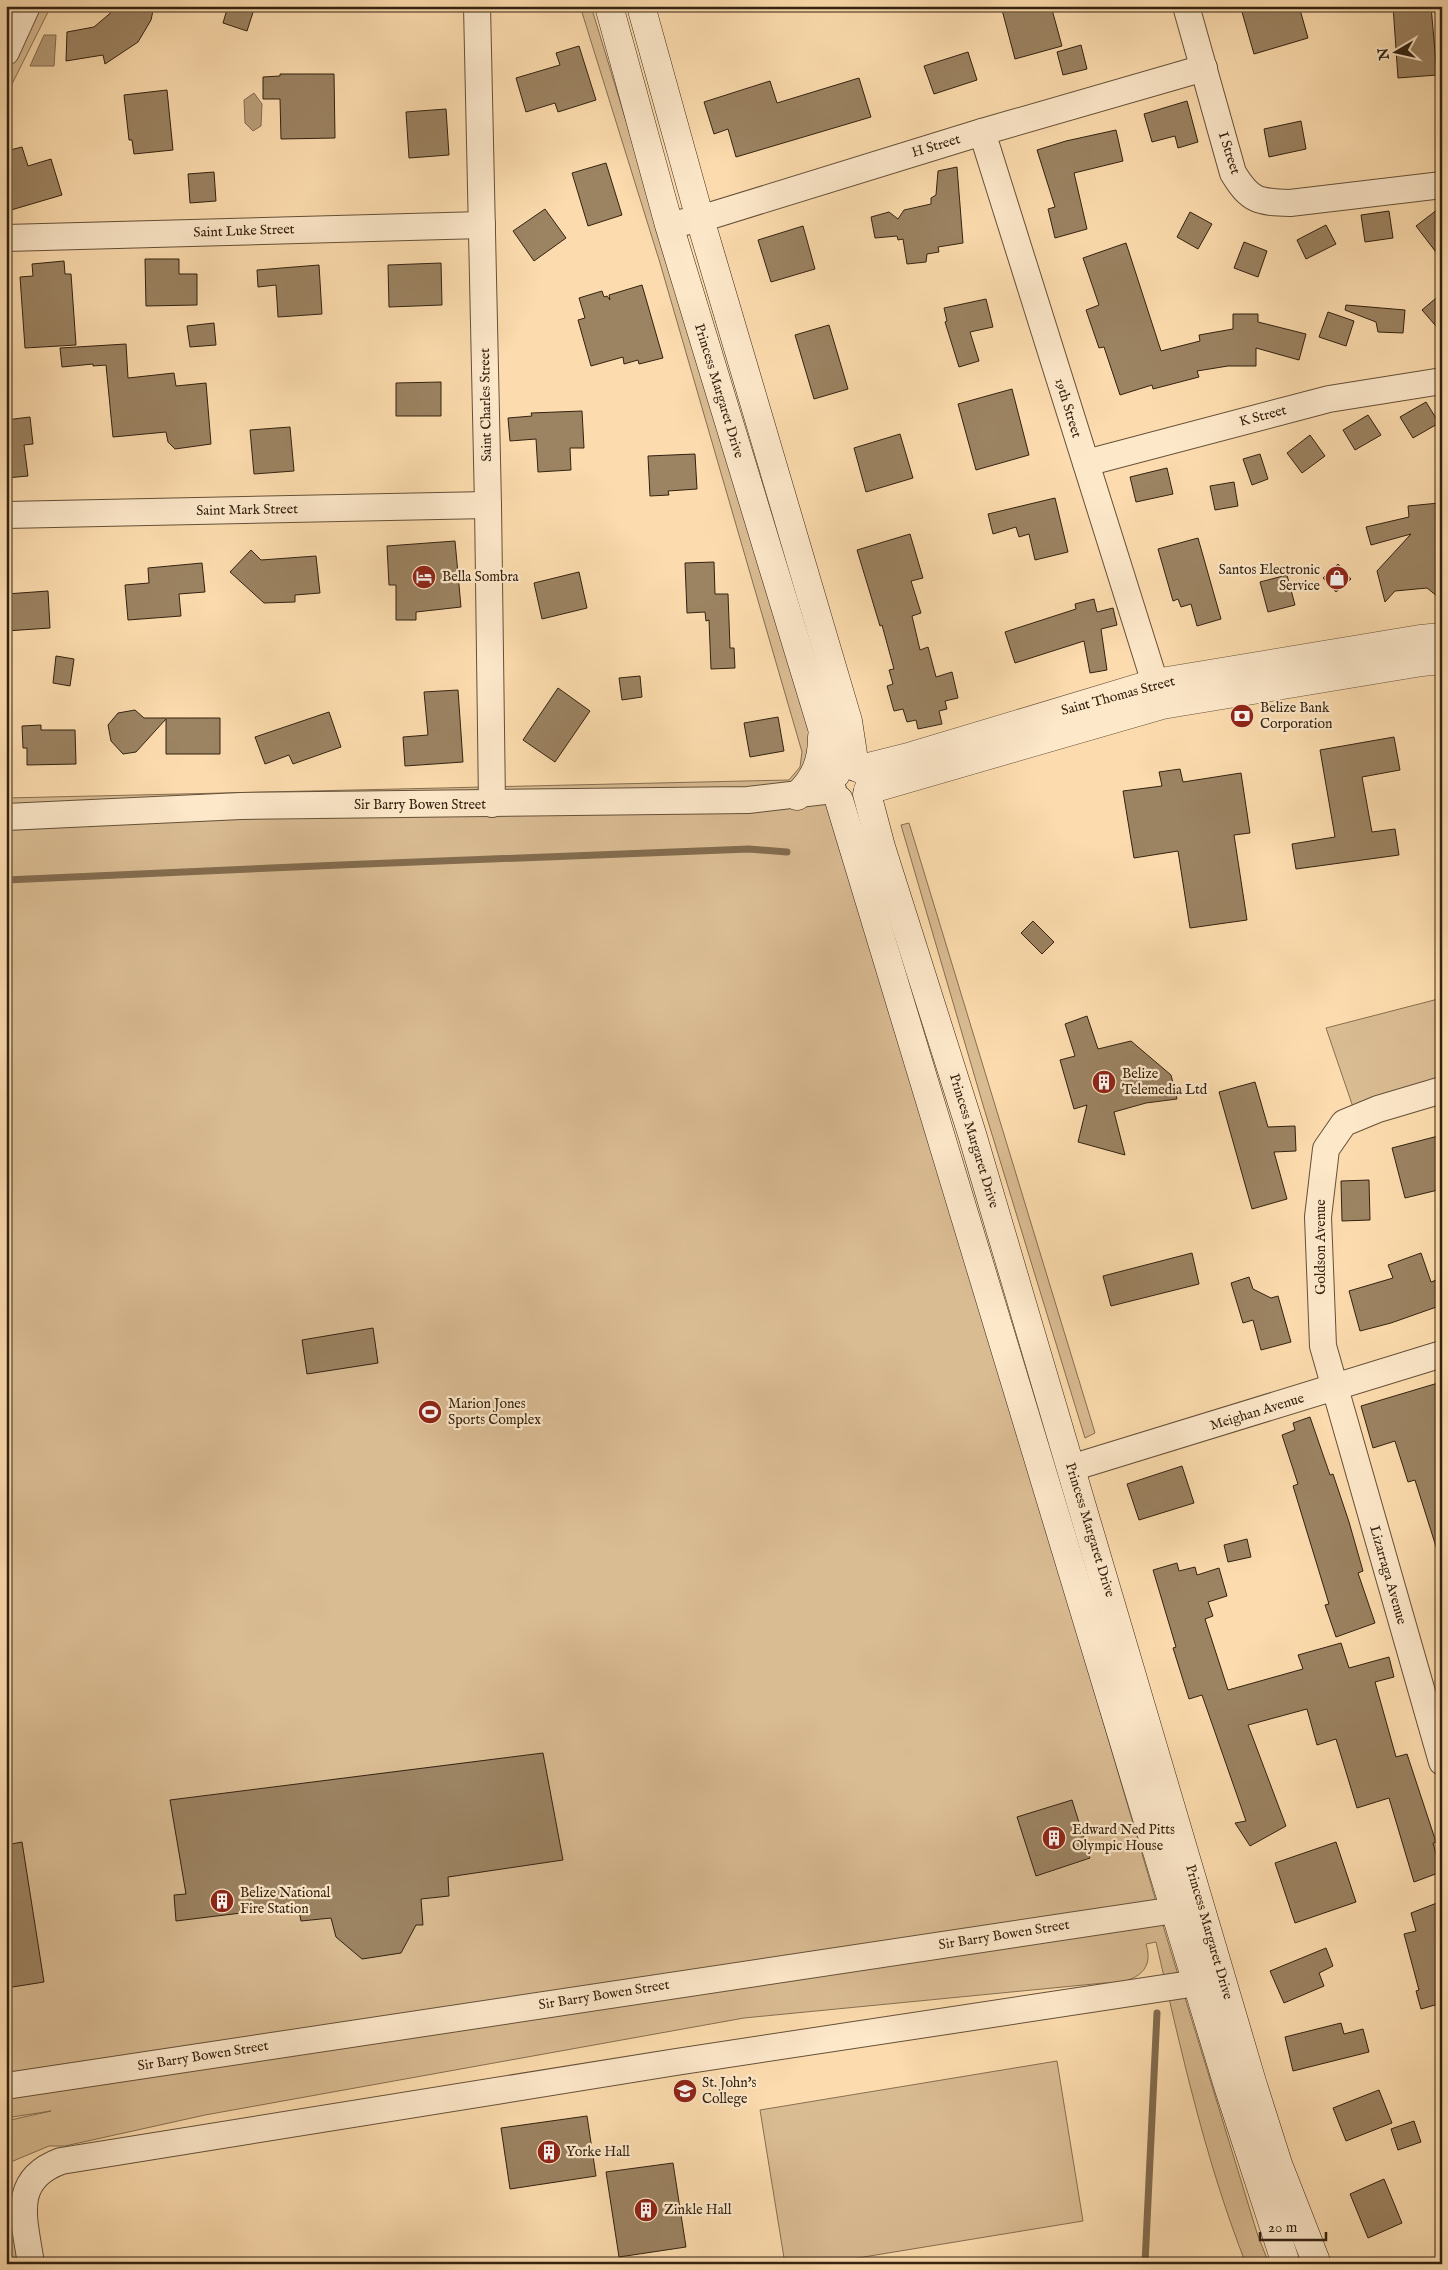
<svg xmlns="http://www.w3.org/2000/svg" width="1448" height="2270" font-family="'IM FELL English',serif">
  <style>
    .green { fill: #dabc93; stroke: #866f52 }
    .water { fill: #b89d78; stroke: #836c4e }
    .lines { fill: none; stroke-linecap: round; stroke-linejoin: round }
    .stream { stroke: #836c4e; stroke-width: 7 }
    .building { fill: #9c8362; stroke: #332210 }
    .minor-casing { stroke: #655038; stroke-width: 28 }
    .tertiary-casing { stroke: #655038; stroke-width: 29 }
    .secondary-casing { stroke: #332210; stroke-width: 29 }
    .minor { stroke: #fde8ca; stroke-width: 26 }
    .tertiary { stroke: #fde8ca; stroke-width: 28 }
    .secondary { stroke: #fde8ca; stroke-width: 28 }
    .labels { text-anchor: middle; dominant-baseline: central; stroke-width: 4.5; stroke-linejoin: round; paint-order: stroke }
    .street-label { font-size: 14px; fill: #332210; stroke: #fde8ca }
    .poi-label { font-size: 14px; fill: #332210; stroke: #fde8ca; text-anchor: start }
  </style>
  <rect width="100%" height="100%" fill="#fcdcae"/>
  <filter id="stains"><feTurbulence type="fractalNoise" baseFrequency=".004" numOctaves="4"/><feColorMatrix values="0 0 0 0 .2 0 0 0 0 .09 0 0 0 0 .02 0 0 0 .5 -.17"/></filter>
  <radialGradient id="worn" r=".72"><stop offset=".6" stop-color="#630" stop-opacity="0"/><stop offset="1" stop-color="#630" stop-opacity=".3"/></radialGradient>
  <g class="green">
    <path d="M6,6H51L6,96Z"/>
    <path d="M580,6H591L803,703L1168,1942L1257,2233L1269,2264H1246C1205,2160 1181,2050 1156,1942L1146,1944C1156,1974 1129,1984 1104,1983L744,2018L205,2115L65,2146H49L6,2164V2121L51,2111L6,2118V798L789,780L800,767L802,752L660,263Z"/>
    <path d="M909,823L1095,1433L1085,1438L983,1105L901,825Z"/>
    <path d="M1442,998V1088L1354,1110L1326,1028Z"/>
    <path d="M1057,2061L1083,2221L821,2264H785L760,2110Z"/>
    <path d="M6,2220L19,2231L25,2264H6Z"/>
  </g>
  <g class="water">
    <path d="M44,35H56L54,66H30Z"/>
    <path d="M254,93L262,104L261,126L253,131L245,123L244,100Z"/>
  </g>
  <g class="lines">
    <g class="stream">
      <path d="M6,880L340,865L749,849L787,852"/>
      <path d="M1145,2264L1157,2013"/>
    </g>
  </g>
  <g class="building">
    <path d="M115,6H154L151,20L138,42L105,64L103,55L66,61L67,32L94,27L114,10Z"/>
    <path d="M228,6H255L247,31L223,23Z"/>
    <path d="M1001,6H1051L1062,46L1015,59Z"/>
    <path d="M1262,6H1299L1308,38L1254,54L1242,12Z"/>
    <path d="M1393,6H1431L1437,75L1398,78Z"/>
    <path d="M1081,45L1087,69L1063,75L1057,52Z"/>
    <path d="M579,46L596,100L558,112L555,103L526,112L516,78L560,65L556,53Z"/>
    <path d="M968,52L977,80L934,94L924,66Z"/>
    <path d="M280,74H334L335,138L281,139L280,99H263V77L280,76Z"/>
    <path d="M859,78L871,117L736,157L728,129L714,134L704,102L770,81L777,103Z"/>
    <path d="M167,90L173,150L134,154L132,140H129L124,95Z"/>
    <path d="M1187,101L1198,142L1178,148L1175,136L1152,142L1144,114Z"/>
    <path d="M446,109L449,155L409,158L406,112Z"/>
    <path d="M1301,121L1306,149L1269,157L1264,129Z"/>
    <path d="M1116,130L1123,161L1074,173L1087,229L1055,238L1048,209L1055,207L1037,150L1066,141Z"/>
    <path d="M22,147L28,166L51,159L62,195L11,210L6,193V151Z"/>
    <path d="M606,163L622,215L588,226L572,173Z"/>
    <path d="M957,167L963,243L938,247L939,252L927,254L926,262L907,264L903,239L898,240L897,236L875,238L871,217L889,212L898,219L904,210L931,204V198L936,195L938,171Z"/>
    <path d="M214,172L216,201L190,203L188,174Z"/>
    <path d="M1442,206V260L1416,226Z"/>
    <path d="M545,209L566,238L534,261L513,231Z"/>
    <path d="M1389,211L1393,238L1365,242L1361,215Z"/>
    <path d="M1190,212L1212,224L1198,249L1177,237Z"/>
    <path d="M1326,225L1336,244L1306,259L1297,240Z"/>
    <path d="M803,226L815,269L771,282L758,240Z"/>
    <path d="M1244,242L1267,251L1258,277L1234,268Z"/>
    <path d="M1126,243L1161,351L1200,341L1199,335L1233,329V314H1258V322L1306,334L1299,360L1256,348V366H1228L1197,371L1199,377L1153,389L1152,385L1120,395L1104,347L1099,348L1086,310L1099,305L1083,258Z"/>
    <path d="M145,259H179V274H197V305L146,306Z"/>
    <path d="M64,261L65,274H71L76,345L25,348L20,277L33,276L32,264Z"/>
    <path d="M441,263L442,305L389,307L388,265Z"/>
    <path d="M319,265L322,314L278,317L276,285L258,287L257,270Z"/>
    <path d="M642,285L663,358L639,364L638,360L624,364L623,357L591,366L578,320L585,318L579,298L602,291L604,297L607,296L610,300L609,295Z"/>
    <path d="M1442,293V333L1422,310Z"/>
    <path d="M986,299L993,327L970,332L979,361L959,367L945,322L947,321L944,308Z"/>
    <path d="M1346,305L1405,310L1403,333L1378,332L1376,322L1345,310Z"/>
    <path d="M1328,312L1354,321L1346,346L1319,337Z"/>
    <path d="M214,323L216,345L190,347L187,326Z"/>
    <path d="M829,325L848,389L814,399L795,335Z"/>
    <path d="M126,344L128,378L174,373L176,386L206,383L211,444L175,449L168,442L166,432L113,437L106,365L93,366V364L62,367L60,348Z"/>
    <path d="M441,382V416H396V383Z"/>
    <path d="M1012,389L1029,455L976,470L958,404Z"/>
    <path d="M1426,402L1439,423L1413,438L1400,417Z"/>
    <path d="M582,411L584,448H570L571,470L538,472L536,439L510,441L508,418L532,416L531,413Z"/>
    <path d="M1368,415L1381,435L1355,450L1343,430Z"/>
    <path d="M30,417L33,444L24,445L28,476L6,478V420Z"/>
    <path d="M290,427L294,471L254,474L250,430Z"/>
    <path d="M900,434L913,478L866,492L854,448Z"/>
    <path d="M1310,435L1325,456L1302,473L1287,453Z"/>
    <path d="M695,454L697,489L668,491L669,495L650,496L648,456Z"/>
    <path d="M1260,454L1268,479L1252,485L1243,459Z"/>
    <path d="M1167,468L1173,494L1136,502L1130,477Z"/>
    <path d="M1234,482L1238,506L1215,510L1210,486Z"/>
    <path d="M1055,498L1068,552L1035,560L1029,534L1019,537L1016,527L993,534L988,514Z"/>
    <path d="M1442,500V600L1427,588L1395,591L1385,602L1377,571L1411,534L1371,545L1366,527L1409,517L1408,506L1439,503Z"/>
    <path d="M910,534L923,578L911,581L921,613L912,616L920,650L928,647L936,677L952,672L958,698L945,701L947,709L939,711L942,724L918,729L916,720L907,722L903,709L894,711L887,686L893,684L889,670L894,669L882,625L880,626L857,550Z"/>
    <path d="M1198,538L1221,619L1197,626L1191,604L1181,607L1178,599L1173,601L1158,549Z"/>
    <path d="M455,541L461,607L416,612V620H396V585H389L387,546Z"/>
    <path d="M251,550L261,560L316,556L320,593L295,595V602L264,603L230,572Z"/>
    <path d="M714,562L715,594H728L730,648H734L735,668L711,669L709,620L706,621L705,612L687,613L685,563Z"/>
    <path d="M202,563L205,592L179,594L181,616L128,620L125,585L149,583L148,568Z"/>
    <path d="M1338,564L1351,579L1336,592L1323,578Z"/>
    <path d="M579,572L587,608L542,619L534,583Z"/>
    <path d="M1287,575L1295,605L1268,612L1260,582Z"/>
    <path d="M48,591L50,628L6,631V594Z"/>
    <path d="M1094,599L1097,612L1113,608L1117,625L1101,629L1107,670L1090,673L1084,641L1015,663L1005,632L1076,609L1075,604Z"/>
    <path d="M56,656L74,659L70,686L53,683Z"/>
    <path d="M640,676L642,697L622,700L619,678Z"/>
    <path d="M558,688L590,711L555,762L523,740Z"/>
    <path d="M458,690L463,762L405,766L403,737L428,735L424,692Z"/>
    <path d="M135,710L144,718H220V754H166V719L136,752L123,754L111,741L108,725L118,713Z"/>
    <path d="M329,712L341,747L293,764L289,755L265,764L255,737Z"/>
    <path d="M778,717L784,751L750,757L744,723Z"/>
    <path d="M41,725V730H75L76,764L27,765V748H23L22,726Z"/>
    <path d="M1394,737L1400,770L1362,777L1372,832L1395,829L1399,855L1296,869L1292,844L1335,837L1320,750Z"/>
    <path d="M1180,769L1183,782L1241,773L1250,833L1234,835L1247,920L1190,928L1178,851L1134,858L1123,791L1162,786L1159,772Z"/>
    <path d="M1033,921L1054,942L1042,954L1021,933Z"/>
    <path d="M1087,1016L1098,1049L1131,1041L1171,1075L1177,1099L1146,1103L1114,1112L1125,1155L1078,1142L1087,1105L1074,1109L1060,1060L1075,1056L1065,1024Z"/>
    <path d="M1255,1082L1268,1127L1295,1126L1296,1151L1274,1152L1287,1199L1252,1209L1219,1092Z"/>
    <path d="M1442,1135V1189L1405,1198L1392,1148Z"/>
    <path d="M1369,1180L1370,1220L1342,1221L1341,1181Z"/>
    <path d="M1192,1253L1199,1284L1111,1306L1103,1276Z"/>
    <path d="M1421,1253L1431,1282L1442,1278V1305L1391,1323L1360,1331L1349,1291L1393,1278L1388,1265Z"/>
    <path d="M1249,1277L1253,1289L1271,1298L1278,1296L1291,1342L1261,1350L1253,1320L1243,1323L1231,1283Z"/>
    <path d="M373,1328L378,1363L307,1374L302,1340Z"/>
    <path d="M1438,1383L1442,1396V1552L1438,1553L1415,1480L1408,1482L1395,1441L1373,1448L1361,1406Z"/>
    <path d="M1310,1417L1330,1475L1333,1474L1349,1522L1363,1571L1358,1573L1375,1623L1336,1637L1325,1605L1329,1604L1293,1486L1298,1484L1282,1435L1295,1430L1293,1423Z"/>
    <path d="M1182,1466L1194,1503L1139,1520L1127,1484Z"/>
    <path d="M1247,1539L1251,1557L1228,1562L1224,1545Z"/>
    <path d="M1177,1563L1179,1571L1195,1567L1197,1575L1219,1568L1227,1596L1208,1602L1213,1616L1205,1619L1228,1690L1303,1669L1298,1655L1341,1643L1349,1668L1389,1657L1394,1677L1375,1682L1396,1757L1407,1754L1436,1842L1433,1843L1441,1872L1414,1882L1389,1798L1357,1808L1336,1739L1317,1745L1307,1709L1248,1725L1286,1826L1250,1846L1235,1823L1246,1821L1202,1695L1189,1699L1173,1648L1176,1647L1153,1570Z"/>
    <path d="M543,1753L563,1860L448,1877L449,1896L421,1899L423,1925H416L401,1953L362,1959L336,1937L331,1918L301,1921L298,1906L176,1921L174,1895L186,1894L170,1800Z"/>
    <path d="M1072,1800L1090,1858L1036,1876L1017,1817Z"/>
    <path d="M22,1842L44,1982L6,1988V1845Z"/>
    <path d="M1336,1842L1356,1902L1295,1923L1275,1863Z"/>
    <path d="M1442,1901V2003L1421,2009L1416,1991L1419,1990L1404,1934L1416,1931L1411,1913Z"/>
    <path d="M1326,1948L1333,1966L1319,1973L1324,1986L1284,2003L1270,1971Z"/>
    <path d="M1341,2023L1344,2034L1363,2029L1369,2052L1293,2071L1285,2037Z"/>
    <path d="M1379,2090L1392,2123L1346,2141L1333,2108Z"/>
    <path d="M587,2116L596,2176L510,2189L501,2128Z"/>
    <path d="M1414,2121L1421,2142L1398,2150L1391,2129Z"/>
    <path d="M673,2163L686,2247L619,2257L606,2172Z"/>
    <path d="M1384,2179L1402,2223L1368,2238L1350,2194Z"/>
  </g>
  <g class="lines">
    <g class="minor-casing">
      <g id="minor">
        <path d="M477,6L488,505L492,804"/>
        <path d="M1186,6L1233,173C1250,201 1258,202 1290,203L1442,185"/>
        <path d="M6,52L27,6"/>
        <path d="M982,132L1155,683"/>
        <path d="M669,225L700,219L982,132L1204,68"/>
        <path d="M6,238L482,225"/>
        <path d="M1086,463L1329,399L1442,381"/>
        <path d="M6,515L488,505"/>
        <path d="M6,817L241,806L748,800L833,790"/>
        <path d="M1442,1090L1378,1109L1344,1123L1326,1149L1318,1217L1323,1346L1442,1762"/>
        <path d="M1071,1468L1442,1354"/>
        <path d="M6,2086L1175,1910L1197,1904"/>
        <path d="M31,2264C25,2221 9,2180 61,2161L676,2062L1197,1983L1217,1978"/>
      </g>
    </g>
    <g class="tertiary-casing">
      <g id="tertiary">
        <path d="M860,769L912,756L1155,683L1420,639L1442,637"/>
        <path d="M868,790L1162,705L1422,662L1442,660"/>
      </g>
    </g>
    <g class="secondary-casing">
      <g id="secondary">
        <path d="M609,6L669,225L836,774"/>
        <path d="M641,6L700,219L848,721L855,767"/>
        <path d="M867,794L881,847L972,1134L1252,2082L1278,2164L1317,2264"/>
        <path d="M797,796C815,778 822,762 822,737"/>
        <path d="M839,800L1228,2086L1286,2264"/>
      </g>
    </g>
    <use href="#minor" class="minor"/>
    <use href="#tertiary" class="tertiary"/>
    <use href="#secondary" class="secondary"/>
  </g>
  <defs>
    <g id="hotel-disc" transform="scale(1.25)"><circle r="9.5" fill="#8f2418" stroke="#fde8ca"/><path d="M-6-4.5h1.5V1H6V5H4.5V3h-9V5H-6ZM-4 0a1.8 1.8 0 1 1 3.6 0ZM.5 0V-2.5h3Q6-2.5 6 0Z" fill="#fff"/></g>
    <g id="shop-disc" transform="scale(1.25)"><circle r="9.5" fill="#8f2418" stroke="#fde8ca"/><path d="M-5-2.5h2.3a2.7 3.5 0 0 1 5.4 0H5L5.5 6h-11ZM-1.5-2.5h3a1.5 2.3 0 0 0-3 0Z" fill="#fff"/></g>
    <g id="bank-disc" transform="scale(1.25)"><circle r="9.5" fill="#8f2418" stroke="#fde8ca"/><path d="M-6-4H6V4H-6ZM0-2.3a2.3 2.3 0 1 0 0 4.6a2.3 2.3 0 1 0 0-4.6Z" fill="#fff"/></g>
    <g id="building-disc" transform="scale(1.25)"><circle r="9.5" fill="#8f2418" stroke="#fde8ca"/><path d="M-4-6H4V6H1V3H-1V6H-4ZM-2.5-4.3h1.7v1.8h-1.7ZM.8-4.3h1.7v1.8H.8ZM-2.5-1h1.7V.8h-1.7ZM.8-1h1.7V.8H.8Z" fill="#fff"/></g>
    <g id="stadium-disc" transform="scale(1.25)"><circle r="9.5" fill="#8f2418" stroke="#fde8ca"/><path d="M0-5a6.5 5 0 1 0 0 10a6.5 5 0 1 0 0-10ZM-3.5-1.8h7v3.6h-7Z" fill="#fff"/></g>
    <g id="school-disc" transform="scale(1.25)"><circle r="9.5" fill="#8f2418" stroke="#fde8ca"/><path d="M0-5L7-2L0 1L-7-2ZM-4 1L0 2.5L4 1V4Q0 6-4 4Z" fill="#fff"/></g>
  </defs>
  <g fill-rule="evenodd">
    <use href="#hotel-disc" x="424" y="577"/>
    <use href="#shop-disc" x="1337" y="578"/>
    <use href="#bank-disc" x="1242" y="716"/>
    <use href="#building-disc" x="1104" y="1082"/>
    <use href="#stadium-disc" x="430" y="1412"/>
    <use href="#building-disc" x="1054" y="1838"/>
    <use href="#building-disc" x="222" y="1901"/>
    <use href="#school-disc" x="685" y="2091"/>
    <use href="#building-disc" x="549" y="2152"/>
    <use href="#building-disc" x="646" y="2210"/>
  </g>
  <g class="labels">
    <g class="street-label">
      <text transform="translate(936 146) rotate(-17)">H Street</text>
      <text transform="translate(1229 153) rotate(72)">I Street</text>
      <text transform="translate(244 231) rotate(-2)">Saint Luke Street</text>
      <text transform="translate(719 391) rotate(73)">Princess Margaret Drive</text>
      <text transform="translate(486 405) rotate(-91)">Saint Charles Street</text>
      <text transform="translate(1068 408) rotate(73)">19th Street</text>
      <text transform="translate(1263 416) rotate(-15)">K Street</text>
      <text transform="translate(247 510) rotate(-1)">Saint Mark Street</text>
      <text transform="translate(1118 696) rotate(-15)">Saint Thomas Street</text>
      <text x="420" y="805">Sir Barry Bowen Street</text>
      <text transform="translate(974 1141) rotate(73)">Princess Margaret Drive</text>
      <text transform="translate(1321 1247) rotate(-90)">Goldson Avenue</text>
      <text transform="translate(1257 1412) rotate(-17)">Meighan Avenue</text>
      <text transform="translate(1090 1530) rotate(73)">Princess Margaret Drive</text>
      <text transform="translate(1388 1575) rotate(74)">Lizarraga Avenue</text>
      <text transform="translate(1209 1932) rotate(74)">Princess Margaret Drive</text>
      <text transform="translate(1004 1935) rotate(-9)">Sir Barry Bowen Street</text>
      <text transform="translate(604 1995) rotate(-9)">Sir Barry Bowen Street</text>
      <text transform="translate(203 2056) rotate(-9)">Sir Barry Bowen Street</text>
    </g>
    <g class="poi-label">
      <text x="1320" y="570" text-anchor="end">Santos Electronic<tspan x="1320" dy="16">Service</tspan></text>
      <text x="442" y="577">Bella Sombra</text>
      <text x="1260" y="708">Belize Bank<tspan x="1260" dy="16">Corporation</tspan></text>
      <text x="1122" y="1074">Belize<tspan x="1122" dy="16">Telemedia Ltd</tspan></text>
      <text x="448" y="1404">Marion Jones<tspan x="448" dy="16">Sports Complex</tspan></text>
      <text x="1072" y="1830">Edward Ned Pitts<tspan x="1072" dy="16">Olympic House</tspan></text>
      <text x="240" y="1893">Belize National<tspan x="240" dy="16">Fire Station</tspan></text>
      <text x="702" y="2083">St. John's<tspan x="702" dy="16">College</tspan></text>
      <text x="566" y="2152">Yorke Hall</text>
      <text x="664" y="2210">Zinkle Hall</text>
    </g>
  </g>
  <rect width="1448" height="2270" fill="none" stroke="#fcdcae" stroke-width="25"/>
  <rect x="8" y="8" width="1433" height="2255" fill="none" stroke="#332210" stroke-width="2.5"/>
  <rect x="12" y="12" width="1423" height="2245" fill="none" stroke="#332210"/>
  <g transform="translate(1396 52) rotate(261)" stroke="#fde8ca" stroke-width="4" paint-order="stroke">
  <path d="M0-4L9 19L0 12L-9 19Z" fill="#332210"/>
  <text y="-8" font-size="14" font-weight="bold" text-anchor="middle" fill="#332210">N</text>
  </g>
  <path d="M1260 2232v8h66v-8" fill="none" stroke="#332210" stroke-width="2.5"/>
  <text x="1268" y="2232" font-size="15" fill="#332210" stroke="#fde8ca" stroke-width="4" paint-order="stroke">20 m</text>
  <rect width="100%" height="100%" filter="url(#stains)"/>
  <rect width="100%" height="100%" fill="url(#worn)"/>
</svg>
